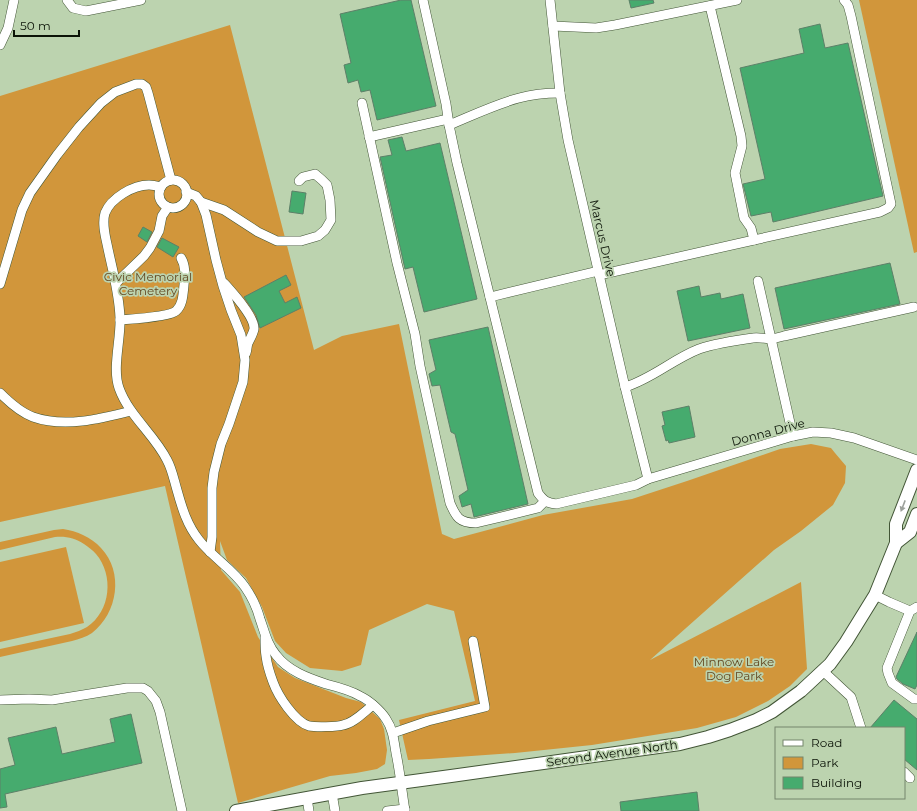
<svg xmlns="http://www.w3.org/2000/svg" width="917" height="811" font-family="Montserrat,sans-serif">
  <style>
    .green { fill: #d1963b }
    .building { fill: #46ab6e; stroke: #5d8068 }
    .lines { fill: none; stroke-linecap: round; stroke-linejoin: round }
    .minor-casing { stroke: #425536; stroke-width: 10 }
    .major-casing { stroke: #425536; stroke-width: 14 }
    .minor { stroke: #fff; stroke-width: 9 }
    .major { stroke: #fff; stroke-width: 12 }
    .oneway { fill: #9da19c }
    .labels { text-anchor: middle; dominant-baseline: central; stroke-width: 3.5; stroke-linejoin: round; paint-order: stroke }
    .street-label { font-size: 12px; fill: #0b1307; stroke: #bcd3af }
    .park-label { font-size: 12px; fill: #644923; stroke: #bcd3af }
  </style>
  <rect width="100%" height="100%" fill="#bcd3af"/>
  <g class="green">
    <path d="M859,0H917V252L914,253Z"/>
    <path d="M230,25L314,350L342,336L399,324L442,534L454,539L543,515L632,499L687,481L780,449L811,444L831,448L835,453L846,466L845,483L833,505L801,531L774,550L650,660L801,582L807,669L790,686L768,701L736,717L697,728L592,745L515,753L429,759L408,760L399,720L475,701L454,611L427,604L369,630L361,665L342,671L310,668L286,653L275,641L262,607L246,578L227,560L220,541L221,570L240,592L258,637L278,667L295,678L346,698L361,702L380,719L384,729L387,750L385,764L377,769L356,773L330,776L238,803L165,486L0,522V96Z"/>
    <path d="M63,529C77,531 91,537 101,548C124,572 118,613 92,633C86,637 79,639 72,641L0,657V649L70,634C76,632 82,630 87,627C111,611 114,575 96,554C93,550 88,547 84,544C75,538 66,536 55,537L0,550V542L54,530Z"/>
    <path d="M66,547L84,623L0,642V562Z"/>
  </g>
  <g class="building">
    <path d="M401,0H411L436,106L377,120L370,90L361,92L358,80L348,83L344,65L351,63L340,14Z"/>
    <path d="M629,0H653L654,3L631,8Z"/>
    <path d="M820,24L825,48L848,43L883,196L773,222L771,212L751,216L743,184L765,179L740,68L804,53L799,29Z"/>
    <path d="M402,137L406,151L440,143L477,299L424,312L413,267L405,269L380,157L392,155L388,140Z"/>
    <path d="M292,191L306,193L303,214L289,212Z"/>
    <path d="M143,227L152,232L147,242L138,236Z"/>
    <path d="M162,238L179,247L173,257L157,247Z"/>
    <path d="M890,263L900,304L784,329L775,288Z"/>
    <path d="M286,275L291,285L279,291L285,303L297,297L301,308L260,328L256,315L244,297Z"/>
    <path d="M699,286L701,297L720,293L721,299L743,294L750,328L688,341L677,291Z"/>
    <path d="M488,327L528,504L474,517L471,504L462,507L459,496L468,490L455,434L451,432L440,385L432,386L429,374L436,370L429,340Z"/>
    <path d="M689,406L695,437L669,443L668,440L666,441L662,426L665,425L662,412Z"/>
    <path d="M917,632V685L915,689L903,684L897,679L896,677Z"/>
    <path d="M894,700L917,719V770L904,759V728H870Z"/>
    <path d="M131,714L142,763L5,794L7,807L0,808V769L15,765L8,738L56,727L62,754L115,742L110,719Z"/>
    <path d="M697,792L699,811H621L620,802Z"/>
  </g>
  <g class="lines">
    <g class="minor-casing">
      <g id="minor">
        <path d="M67,0L73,8L86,11L141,0"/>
        <path d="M423,0L446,104L449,125L457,163L538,493C544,501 547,503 556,504L636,485L648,479L793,436L813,432L831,433L854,438L917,460"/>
        <path d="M550,0L560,93L568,140L625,387L648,479"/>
        <path d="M553,26L596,28L615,25L737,0"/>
        <path d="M0,45L8,28L14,0"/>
        <path d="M362,103L397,263L415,334L420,366L450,503C456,517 459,523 476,523L538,508L545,501"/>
        <path d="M449,125C471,116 496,104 519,98C533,94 546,93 560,93"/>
        <path d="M369,137L448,119"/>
        <circle cx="173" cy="194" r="14"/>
        <path d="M161,187C157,186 153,185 149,185C133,185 111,198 105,213C102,223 105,235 107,244C112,269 119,291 120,318C121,339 112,368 119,388C129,416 154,434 167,460C172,469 174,480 177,490C182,508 187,525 199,540C212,557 233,569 245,587C252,597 257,608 260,619C265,633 267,644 276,655C288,671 308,678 326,684C338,687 350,690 360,696C369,700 381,711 386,719C393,729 394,741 396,753C400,772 402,792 405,811"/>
        <path d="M186,192L196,196L201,202L206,215L216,260L223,286L231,310L241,335L245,360L243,382L229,424L221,444L214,472L212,488V537L210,552"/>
        <path d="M201,202L224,210L258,232L277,241H301L318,236L325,230L331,220L330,200L327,185L322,180L315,174L303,177L299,181"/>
        <path d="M754,240L880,212L888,208L891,204L851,16L848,5L844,0"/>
        <path d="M599,275L754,240L751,228L744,218L735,173L742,146L741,136L710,6"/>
        <path d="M758,281L793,436"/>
        <path d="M116,283L144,256L150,248L159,231L162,216L168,207"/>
        <path d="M224,283C232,292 255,317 254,329C253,334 250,339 248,343C247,346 247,350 246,353"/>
        <path d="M0,284L22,210L30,193L57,155L79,127L101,103L115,92L136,84H142L146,87L148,93L171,180"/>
        <path d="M490,297L598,271"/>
        <path d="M120,320C131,319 169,317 176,311C183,305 183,294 184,285C185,276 186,266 181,258"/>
        <path d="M625,387C652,379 673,359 699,349C714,344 738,340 753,338C759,337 766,339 772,339C776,338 780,337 784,336L914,307"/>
        <path d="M0,393C8,401 22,413 33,417C64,428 100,419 131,411"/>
        <path d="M875,595L889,602L910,611"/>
        <path d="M917,607L910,611L887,668L888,673L892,683L914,699H917"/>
        <path d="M265,637C265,643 265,650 266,656C267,664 270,674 273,682C278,696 295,722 309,726C315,727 337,727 343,725C354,723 364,712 373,705"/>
        <path d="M823,671L851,697L861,728"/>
        <path d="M0,700L29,699L52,700L127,688H143L148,691L156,701L160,712L182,811"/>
        <path d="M393,733L428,721L485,707L473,641"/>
        <path d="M904,772L910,778"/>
        <path d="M332,793L335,811"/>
        <path d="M307,798L309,811"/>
        <path d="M387,811L405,809"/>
      </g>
    </g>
    <g class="major-casing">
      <g id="major">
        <path d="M896,543L910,532L917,514"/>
        <path d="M236,811L362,788L451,776L680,744L708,737L730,730L756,720L772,712L801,691L830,664L846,642L875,595L896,543V524L917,470"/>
      </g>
    </g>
    <use href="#minor" class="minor"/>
    <use href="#major" class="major"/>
  </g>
  <defs><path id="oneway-solid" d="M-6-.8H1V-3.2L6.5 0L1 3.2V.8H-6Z"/></defs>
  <use class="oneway" href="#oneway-solid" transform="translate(903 506) rotate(111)"/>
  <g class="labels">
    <g class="street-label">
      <text transform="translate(603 238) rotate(77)">Marcus Drive</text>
      <text transform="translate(768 432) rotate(-15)">Donna Drive</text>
      <text transform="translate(612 753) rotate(-8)">Second Avenue North</text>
    </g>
    <g class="park-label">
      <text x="148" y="276">Civic Memorial<tspan x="148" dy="14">Cemetery</tspan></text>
      <text x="734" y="661">Minnow Lake<tspan x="734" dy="14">Dog Park</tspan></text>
    </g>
  </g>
  <rect x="775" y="727" width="130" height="72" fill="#bcd3af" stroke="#75866c"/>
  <rect x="783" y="740" width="20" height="6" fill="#ffffff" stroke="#75866c"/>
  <text x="811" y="747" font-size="12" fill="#0b1307">Road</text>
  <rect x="783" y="757" width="20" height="12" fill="#d1963b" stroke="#75866c"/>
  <text x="811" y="767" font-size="12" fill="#0b1307">Park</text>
  <rect x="783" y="777" width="20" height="12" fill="#46ab6e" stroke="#75866c"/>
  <text x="811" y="787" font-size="12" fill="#0b1307">Building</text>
  <path d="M14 30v6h65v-6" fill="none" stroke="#0b1307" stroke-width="2"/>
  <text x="20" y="30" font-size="12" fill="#0b1307" stroke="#bcd3af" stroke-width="3" paint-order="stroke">50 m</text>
</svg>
